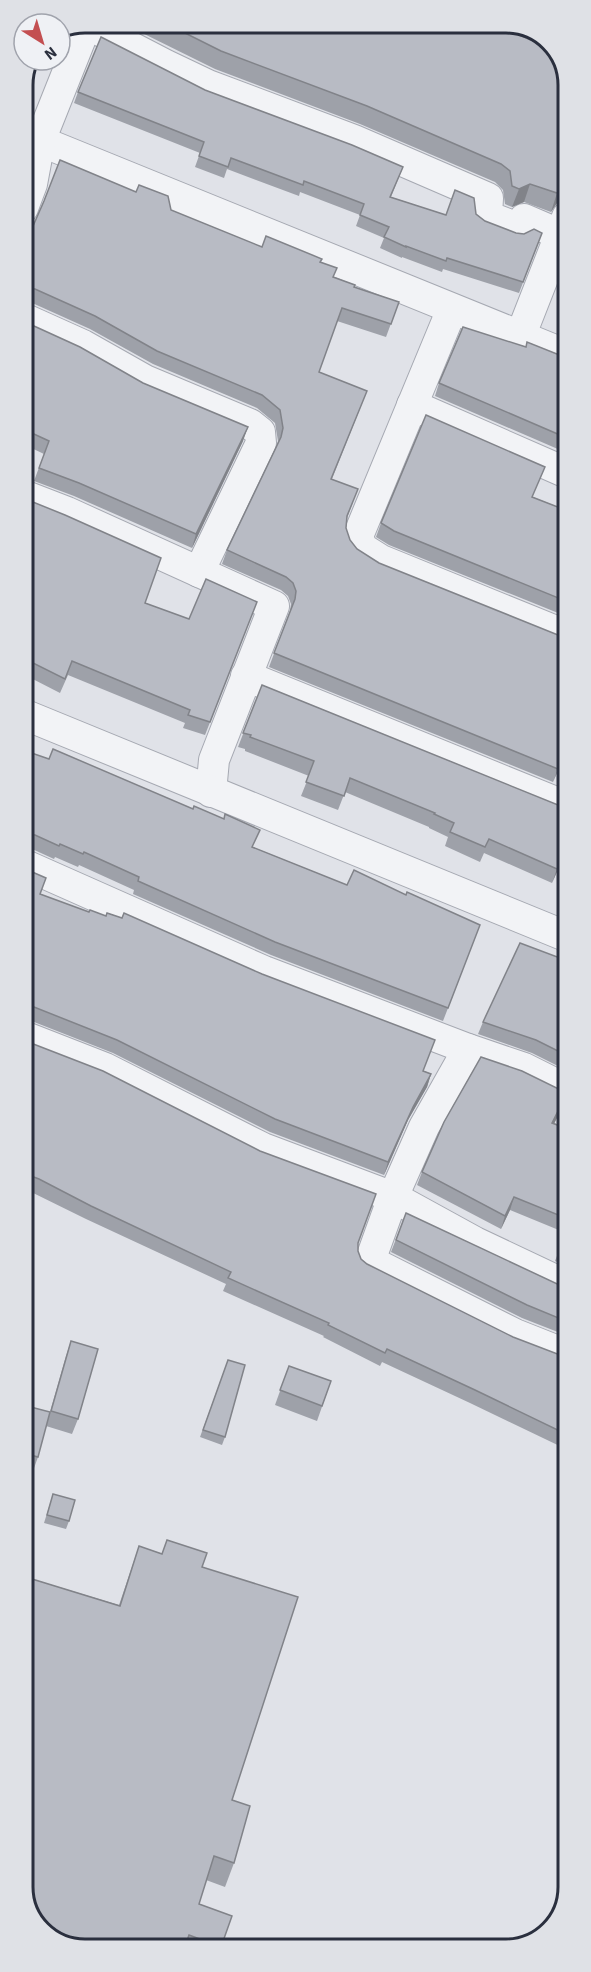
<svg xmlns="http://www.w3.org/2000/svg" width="591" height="1972" font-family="'Source Sans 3',sans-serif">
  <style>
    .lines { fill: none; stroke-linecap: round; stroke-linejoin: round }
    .street-casing { stroke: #a6a9b2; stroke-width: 32 }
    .street { stroke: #f2f3f6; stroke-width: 30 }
    .wall { fill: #9ea1a9 }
    .shaded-wall { fill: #818389 }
    .building { fill: #b8bbc4; stroke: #818389; stroke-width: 1.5 }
    .rim { fill: none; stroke: #2a2f3e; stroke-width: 3 }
  </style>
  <rect width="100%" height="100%" fill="#e0e2e8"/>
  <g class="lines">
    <g class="street-casing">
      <g id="street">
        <path d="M85,23L166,65L208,85L354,140L488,198L487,216L518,228L524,219L559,234"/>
        <path d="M40,141L567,355"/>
        <path d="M23,208L32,184L40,141L87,23"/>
        <path d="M452,309L358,536L362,548L381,560L568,636"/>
        <path d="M23,318L83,345L145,380L250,424L260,432L261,443L199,572"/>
        <path d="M520,337L567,217"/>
        <path d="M412,405L567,473"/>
        <path d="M23,495L67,512L274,606L214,760L211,792"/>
        <path d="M246,676L568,807"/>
        <path d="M23,714L568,937"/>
        <path d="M23,864L264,971L468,1049L524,1068L568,1090"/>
        <path d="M23,1036L105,1068L263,1148L393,1197L475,1242L568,1286"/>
        <path d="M468,1049L424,1127L393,1197L370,1261L515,1334L568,1355"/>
      </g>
    </g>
    <use href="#street" class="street"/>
  </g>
  <g class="wall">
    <path d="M122,23H491L565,200L557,203L551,212L524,202L512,207L505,204L503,190L495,182L360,124L215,69Z"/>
    <path d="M205,90L403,167L391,197L446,215L476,214L485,221L516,233L524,234L542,233L519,293L443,269L442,272L402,257V258L380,248L384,238L356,226L360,215L300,192L299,196L227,169L224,178L195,167L200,153L74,103L78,92Z"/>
    <path d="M171,210L262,247L320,262L333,278L354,287L399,302L386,337L337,321L319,372L367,391L332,479L353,502L347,518L346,528L350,540L357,549L568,748L553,782L269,667L290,611L291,604L288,596L281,590L222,564L227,550L277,445L278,441L275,423L257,408L153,364L90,329L30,302L23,301V249Z"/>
    <path d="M567,262V277L563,276Z"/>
    <path d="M23,321L243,441L192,548L74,496L34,481L44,454L23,444Z"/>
    <path d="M526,347L567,358V453L435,396L439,383Z"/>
    <path d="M533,497L568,511V617L389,545L376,537L381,523Z"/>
    <path d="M23,498L145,603L189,619L257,602L205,735L183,728L185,723L68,675L60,693L23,674Z"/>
    <path d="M262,685L568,809V847L552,883L484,853L480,862L445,846L448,837L429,828V827L345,792L338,810L301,796L309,776L245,751V749L238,747Z"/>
    <path d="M23,750L253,847L347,885L406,895L480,925L443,1021L271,955L133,894L134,890L79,865L78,867L55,857L54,859L30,848L23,847Z"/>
    <path d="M23,868L41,894L431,1074L427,1087L408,1120L384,1175L270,1132L113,1053L29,1020L23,1019Z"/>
    <path d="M568,961V1071L532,1053L478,1034L483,1022Z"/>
    <path d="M23,1040L358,1243V1251L361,1259L367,1264L513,1337L568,1358V1450L470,1403L382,1362L380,1366L323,1337L324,1336L223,1291L226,1284L86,1219L23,1188Z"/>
    <path d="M567,1093L563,1106L554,1123L568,1129V1267L555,1261L566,1233L510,1210L501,1229L417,1185L422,1172Z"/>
    <path d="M406,1213L568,1289V1336L522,1318L391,1252Z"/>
    <path d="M71,1341L78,1419L72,1434L46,1426L66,1356Z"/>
    <path d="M228,1360L225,1437L222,1445L200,1437Z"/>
    <path d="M289,1366L331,1381L317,1421L275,1405Z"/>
    <path d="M23,1405L38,1457L33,1471L24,1469Z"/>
    <path d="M53,1494L69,1521L66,1529L44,1523Z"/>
    <path d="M139,1546L202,1567L232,1800L234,1863L225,1887L206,1880L199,1904L232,1916L220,1949H78L24,1899V1601L32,1579L119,1605Z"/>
  </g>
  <g class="shaded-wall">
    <path d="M567,183V200H565L557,203L551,212L557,193L563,185Z"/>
    <path d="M530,184L524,202L512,207L519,189Z"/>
    <path d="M27,288L23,298V289Z"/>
    <path d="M248,427L243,441L192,548L196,534Z"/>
    <path d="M568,746V748L553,782L558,769Z"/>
    <path d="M26,834L23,843V835Z"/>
    <path d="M568,845V847L552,883L557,869Z"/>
    <path d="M26,1006L34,1007L29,1020L23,1019V1007Z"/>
    <path d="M431,1074L427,1087L408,1120L384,1175L388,1162L413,1107Z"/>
    <path d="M567,1093L563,1106L548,1136L552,1123Z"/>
    <path d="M514,1197L510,1210L501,1229L505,1216Z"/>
  </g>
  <g class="building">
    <path d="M165,23H491L554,50L567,73V183L563,185L557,193L530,184L519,189L512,186L510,171L501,164L367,106L221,51Z"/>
    <path d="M101,37L205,90L352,145L403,167L390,197L446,215L455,190L474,198L476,214L485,221L516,233L524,234L534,229L542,233L523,282L447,258L446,261L406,246V247L384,237L389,227L360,215L364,204L304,181L303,185L231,158L228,167L199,156L204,142L78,92Z"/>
    <path d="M60,160L136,192L139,185L168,196L171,210L262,247L266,236L322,259L320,262L337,268L333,277L355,285L354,287L399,302L391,324L342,308L319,372L367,391L331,479L358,489L347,516L346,528L350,540L357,549L379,563L568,639V746L558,769L274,653L295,599L296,591L293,583L286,577L227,550L281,437L283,428L280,410L262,395L157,351L95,316L35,289L27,288L23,289V249L44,201Z"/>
    <path d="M23,321L80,347L143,383L248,427L196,534L79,483L39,468L49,441L23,429Z"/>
    <path d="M463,327L526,347L527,342L567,358V438L439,383Z"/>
    <path d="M426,415L545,467L532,497L568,511V602L394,531L381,523Z"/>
    <path d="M23,498L65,515L161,558L145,603L189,619L206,579L257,602L210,722L188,715L190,710L72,661L65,679L23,658Z"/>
    <path d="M262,685L568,809V845L557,869L489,839L485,847L450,832L454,823L434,814L435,813L350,778L344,796L306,782L314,761L250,737L251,735L243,733Z"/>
    <path d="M53,749L193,809L194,806L224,819L225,814L260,830L252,847L347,885L354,870L406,895L407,892L480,925L448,1008L275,942L138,881L139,877L84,852L83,854L60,844L59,846L35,835L26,834L23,835V750L49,759Z"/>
    <path d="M23,868L46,878L40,894L89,912L90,910L106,916L107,913L122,918L124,913L262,974L435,1040L423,1071L431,1074L413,1107L388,1162L275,1119L117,1040L34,1007L26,1006L23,1007Z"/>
    <path d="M520,943L568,961V1056L536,1040L483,1022Z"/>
    <path d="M23,1040L103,1071L260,1151L376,1194L358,1243V1251L361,1259L367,1264L513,1337L568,1358V1435L475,1390L387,1349L385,1353L328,1325L329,1323L228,1278L231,1272L91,1206L39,1179L23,1173Z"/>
    <path d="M481,1057L522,1071L567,1093L552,1123L568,1129V1219L514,1197L505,1216L422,1172L444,1122Z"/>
    <path d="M406,1213L568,1289V1322L527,1305L396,1240Z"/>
    <path d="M568,1229V1252L560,1248Z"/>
    <path d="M71,1341L98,1349L78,1419L51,1411Z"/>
    <path d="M228,1360L245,1365L225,1437L203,1430Z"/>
    <path d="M289,1366L331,1381L322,1406L280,1390Z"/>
    <path d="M23,1405L50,1412L38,1457L23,1453Z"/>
    <path d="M53,1494L75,1500L69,1521L47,1515Z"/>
    <path d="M167,1540L207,1553L202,1567L298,1597L232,1800L250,1806L234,1863L214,1856L199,1904L232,1916L221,1947L189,1935L184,1949H78L44,1934L24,1899V1604L32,1579L120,1606L139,1546L162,1554Z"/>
  </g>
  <path d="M0 0H591V1972H0ZM85 33H506A52 52 0 0 1 558 85V1887A52 52 0 0 1 506 1939H85A52 52 0 0 1 33 1887V85A52 52 0 0 1 85 33Z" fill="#dfe1e6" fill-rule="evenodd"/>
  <path class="rim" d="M85 33H506A52 52 0 0 1 558 85V1887A52 52 0 0 1 506 1939H85A52 52 0 0 1 33 1887V85A52 52 0 0 1 85 33Z"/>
  <g transform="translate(42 42) rotate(143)"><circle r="28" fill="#eff1f5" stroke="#a0a3ac" stroke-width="1.5"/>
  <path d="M0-4.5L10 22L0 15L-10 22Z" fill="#c34f51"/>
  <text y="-9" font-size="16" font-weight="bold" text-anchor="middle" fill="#2a2f3e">N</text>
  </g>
</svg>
